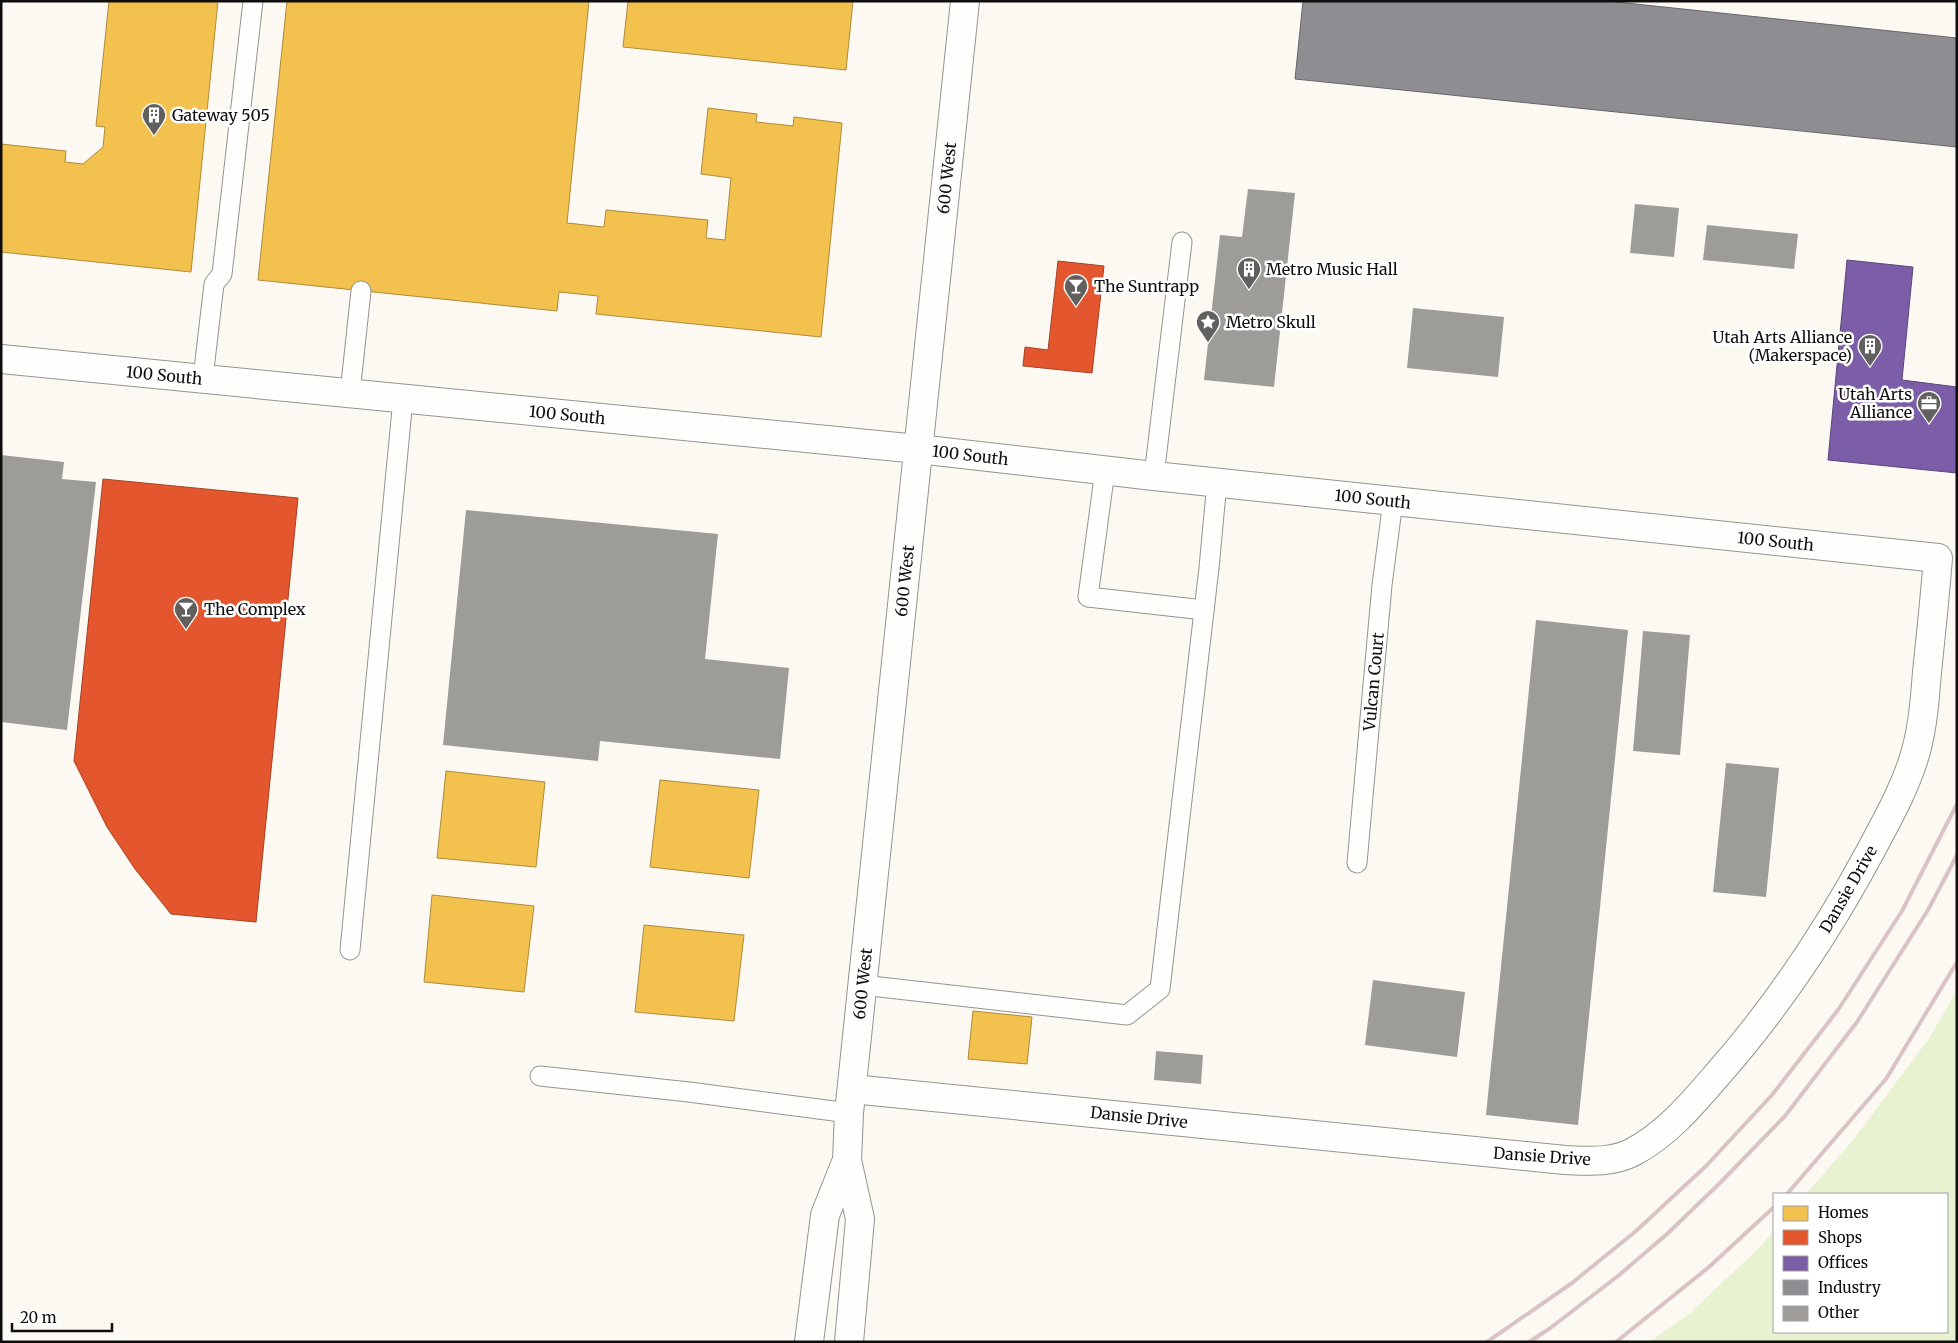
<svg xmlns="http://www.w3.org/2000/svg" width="1958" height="1343" font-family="Merriweather,serif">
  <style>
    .green { fill: #e7f2d0 }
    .homes { fill: #f2c14e; stroke: #ae8b3b }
    .shops { fill: #e4572e; stroke: #a44124 }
    .offices { fill: #7b5ea7; stroke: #5a4679 }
    .industry { fill: #8d8d92; stroke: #67676a }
    .building { fill: #9e9c98 }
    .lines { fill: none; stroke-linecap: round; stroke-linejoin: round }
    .service-casing { stroke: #959491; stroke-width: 21 }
    .minor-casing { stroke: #959491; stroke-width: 30 }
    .tertiary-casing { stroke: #959491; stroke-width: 30 }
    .service { stroke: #fefefd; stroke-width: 19 }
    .minor { stroke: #fefefd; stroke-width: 28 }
    .tertiary { stroke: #fefefd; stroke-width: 28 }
    .rail { stroke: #d9c3c6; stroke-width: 4 }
    .labels { text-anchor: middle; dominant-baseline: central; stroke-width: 5; stroke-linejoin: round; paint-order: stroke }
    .poi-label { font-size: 16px; fill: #0e0e0e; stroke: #fff; text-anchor: start }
    .street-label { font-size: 16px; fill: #0e0e0e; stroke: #fff }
  </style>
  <rect width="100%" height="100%" fill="#fbf9f2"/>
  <path class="green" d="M1957,990V1342H1649L1688,1315L1761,1246L1774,1230V1332H1947V1194H1806L1854,1139L1930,1037Z"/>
  <g class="homes">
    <path d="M109,1H218L191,272L1,252V144L66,151L65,162L83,164L103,147L105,127L96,126Z"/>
    <path d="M287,1H589L567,223L604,227L606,210L708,220L706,238L725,240L731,178L701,174L708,108L757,114L756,122L793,126L794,117L842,123L821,337L596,314L598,296L559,292L557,311L258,280Z"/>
    <path d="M628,1H853L846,70L623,47Z"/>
    <path d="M446,771L545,782L536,867L437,858Z"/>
    <path d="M660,780L759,790L749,878L650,867Z"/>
    <path d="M432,895L534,906L524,992L424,982Z"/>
    <path d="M644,925L744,935L734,1021L635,1012Z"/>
    <path d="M973,1011L1032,1017L1027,1064L968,1059Z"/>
  </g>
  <g class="shops">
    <path d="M1058,261L1104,266L1092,373L1023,366L1025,347L1048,350Z"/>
    <path d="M103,479L298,498L256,922L171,914L135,869L107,827L74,761Z"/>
  </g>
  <path class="offices" d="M1847,260L1913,267L1902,380L1957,387V473L1828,460Z"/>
  <path class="industry" d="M1303,1H1607L1957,38V147L1295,79Z"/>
  <g class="building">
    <path d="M1248,189L1295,193L1274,387L1204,380L1220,235L1242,237Z"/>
    <path d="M1635,204L1679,208L1674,257L1630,253Z"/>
    <path d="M1707,225L1798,234L1794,269L1703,260Z"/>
    <path d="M1413,308L1504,317L1498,377L1407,368Z"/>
    <path d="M1,455L64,462L62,479L96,482L67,730L1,722Z"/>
    <path d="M466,510L718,534L705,659L789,668L780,759L600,741L598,761L443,745Z"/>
    <path d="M1536,620L1628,630L1578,1125L1486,1115Z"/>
    <path d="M1643,631L1690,635L1680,755L1633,751Z"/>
    <path d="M1726,763L1779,768L1766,897L1713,892Z"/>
    <path d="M1373,980L1465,992L1457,1057L1365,1045Z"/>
    <path d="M1156,1051L1203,1055L1201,1084L1154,1080Z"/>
  </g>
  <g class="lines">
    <g class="service-casing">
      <g id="service">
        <path d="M203,378L214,284L222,274L253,1"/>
        <path d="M350,393L361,291"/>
        <path d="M1105,470L1088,597L1204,610"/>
        <path d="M1154,476L1182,242"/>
        <path id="s1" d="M1357,863L1382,585L1393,501"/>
        <path d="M350,950L403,399"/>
        <path d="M862,985L1127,1015L1160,989L1209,568L1217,482"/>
        <path d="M540,1076L689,1092L849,1113"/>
      </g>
    </g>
    <g class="minor-casing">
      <g id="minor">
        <path id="s2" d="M1,359L918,449L1154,476L1938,558C1935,596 1931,634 1927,672C1925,698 1923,725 1916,751C1906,787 1887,820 1870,852C1827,932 1777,1007 1717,1075C1692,1104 1667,1134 1633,1152C1612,1163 1588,1161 1565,1160L852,1089"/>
      </g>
    </g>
    <g class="tertiary-casing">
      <g id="tertiary">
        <path d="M809,1342L825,1215L847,1160"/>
        <path id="s3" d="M849,1342L860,1219L847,1160L849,1113L965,1"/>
      </g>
    </g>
    <use href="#service" class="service"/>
    <use href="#minor" class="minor"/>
    <use href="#tertiary" class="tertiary"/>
    <g class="rail">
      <path d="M1787,1194L1886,1079L1957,962"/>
      <path d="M1487,1342L1572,1283L1636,1231L1706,1166L1772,1095L1838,1010L1902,911L1957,804"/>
      <path d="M1529,1342L1549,1329L1618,1276L1667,1234L1719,1184L1785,1116L1857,1022L1928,910L1957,855"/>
      <path d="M1616,1342L1709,1267L1774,1207"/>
    </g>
  </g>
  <defs>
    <g id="building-pin" transform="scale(1.25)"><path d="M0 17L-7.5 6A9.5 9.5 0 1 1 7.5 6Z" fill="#61605e" stroke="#fff"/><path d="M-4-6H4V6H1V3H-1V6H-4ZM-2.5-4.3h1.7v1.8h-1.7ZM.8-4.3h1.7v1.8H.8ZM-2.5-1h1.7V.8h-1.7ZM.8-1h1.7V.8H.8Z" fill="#fff"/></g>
    <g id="bar-pin" transform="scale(1.25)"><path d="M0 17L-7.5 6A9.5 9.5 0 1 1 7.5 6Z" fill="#61605e" stroke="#fff"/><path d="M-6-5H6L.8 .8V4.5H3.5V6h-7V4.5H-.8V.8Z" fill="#fff"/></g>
    <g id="sight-pin" transform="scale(1.25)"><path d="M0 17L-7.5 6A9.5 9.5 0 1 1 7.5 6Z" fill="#61605e" stroke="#fff"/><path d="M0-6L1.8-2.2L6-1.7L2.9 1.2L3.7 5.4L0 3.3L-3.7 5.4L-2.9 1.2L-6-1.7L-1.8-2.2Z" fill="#fff"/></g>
    <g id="office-pin" transform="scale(1.25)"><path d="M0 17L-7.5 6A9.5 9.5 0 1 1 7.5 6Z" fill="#61605e" stroke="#fff"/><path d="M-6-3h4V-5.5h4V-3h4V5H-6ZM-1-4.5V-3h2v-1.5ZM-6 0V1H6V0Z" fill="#fff"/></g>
  </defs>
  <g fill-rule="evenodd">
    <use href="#building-pin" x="154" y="115"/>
    <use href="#building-pin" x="1249" y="269"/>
    <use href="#bar-pin" x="1076" y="286"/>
    <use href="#sight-pin" x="1208" y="322"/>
    <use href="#building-pin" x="1870" y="346"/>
    <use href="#office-pin" x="1929" y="403"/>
    <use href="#bar-pin" x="186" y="609"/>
  </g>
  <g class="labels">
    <g class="poi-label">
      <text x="172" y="115">Gateway 505</text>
      <text x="1266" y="269">Metro Music Hall</text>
      <text x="1094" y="286">The Suntrapp</text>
      <text x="1226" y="322">Metro Skull</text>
      <text x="1852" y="337" text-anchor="end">Utah Arts Alliance<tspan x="1852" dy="18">(Makerspace)</tspan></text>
      <text x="1912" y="394" text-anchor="end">Utah Arts<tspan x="1912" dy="18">Alliance</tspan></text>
      <text x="204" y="609">The Complex</text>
    </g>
    <g class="street-label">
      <text stroke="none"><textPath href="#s3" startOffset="1171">600 West</textPath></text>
      <text stroke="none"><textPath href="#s2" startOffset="164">100 South</textPath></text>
      <text stroke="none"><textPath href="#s2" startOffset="569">100 South</textPath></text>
      <text stroke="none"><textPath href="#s2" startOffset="974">100 South</textPath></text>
      <text stroke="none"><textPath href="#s2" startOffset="1379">100 South</textPath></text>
      <text stroke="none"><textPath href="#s2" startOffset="1784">100 South</textPath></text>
      <text stroke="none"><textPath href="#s3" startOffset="766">600 West</textPath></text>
      <text stroke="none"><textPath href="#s1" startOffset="182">Vulcan Court</textPath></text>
      <text transform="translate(1848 889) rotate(-60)">Dansie Drive</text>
      <text stroke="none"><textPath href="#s3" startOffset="361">600 West</textPath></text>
      <text transform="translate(1139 1117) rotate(6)">Dansie Drive</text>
      <text transform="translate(1542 1156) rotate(4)">Dansie Drive</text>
    </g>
  </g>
  <rect width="1958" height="1343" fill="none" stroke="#0e0e0e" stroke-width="5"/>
  <rect x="1773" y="1193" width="175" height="140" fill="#ffffff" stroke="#9f9f9f"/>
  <rect x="1783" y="1206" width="25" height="15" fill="#f2c14e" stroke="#9f9f9f"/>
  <text x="1818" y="1218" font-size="15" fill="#0e0e0e">Homes</text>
  <rect x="1783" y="1230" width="25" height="15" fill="#e4572e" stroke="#9f9f9f"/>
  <text x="1818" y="1243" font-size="15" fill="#0e0e0e">Shops</text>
  <rect x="1783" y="1256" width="25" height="15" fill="#7b5ea7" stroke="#9f9f9f"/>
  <text x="1818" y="1268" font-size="15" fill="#0e0e0e">Offices</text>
  <rect x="1783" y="1280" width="25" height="15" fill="#8d8d92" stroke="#9f9f9f"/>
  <text x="1818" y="1293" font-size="15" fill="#0e0e0e">Industry</text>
  <rect x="1783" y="1306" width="25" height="15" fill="#9e9c98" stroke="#9f9f9f"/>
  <text x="1818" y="1318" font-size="15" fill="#0e0e0e">Other</text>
  <path d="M12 1323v8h100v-8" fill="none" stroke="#0e0e0e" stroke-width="2.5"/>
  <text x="20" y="1323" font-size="15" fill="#0e0e0e" stroke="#ffffff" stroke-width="4" paint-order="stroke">20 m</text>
</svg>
